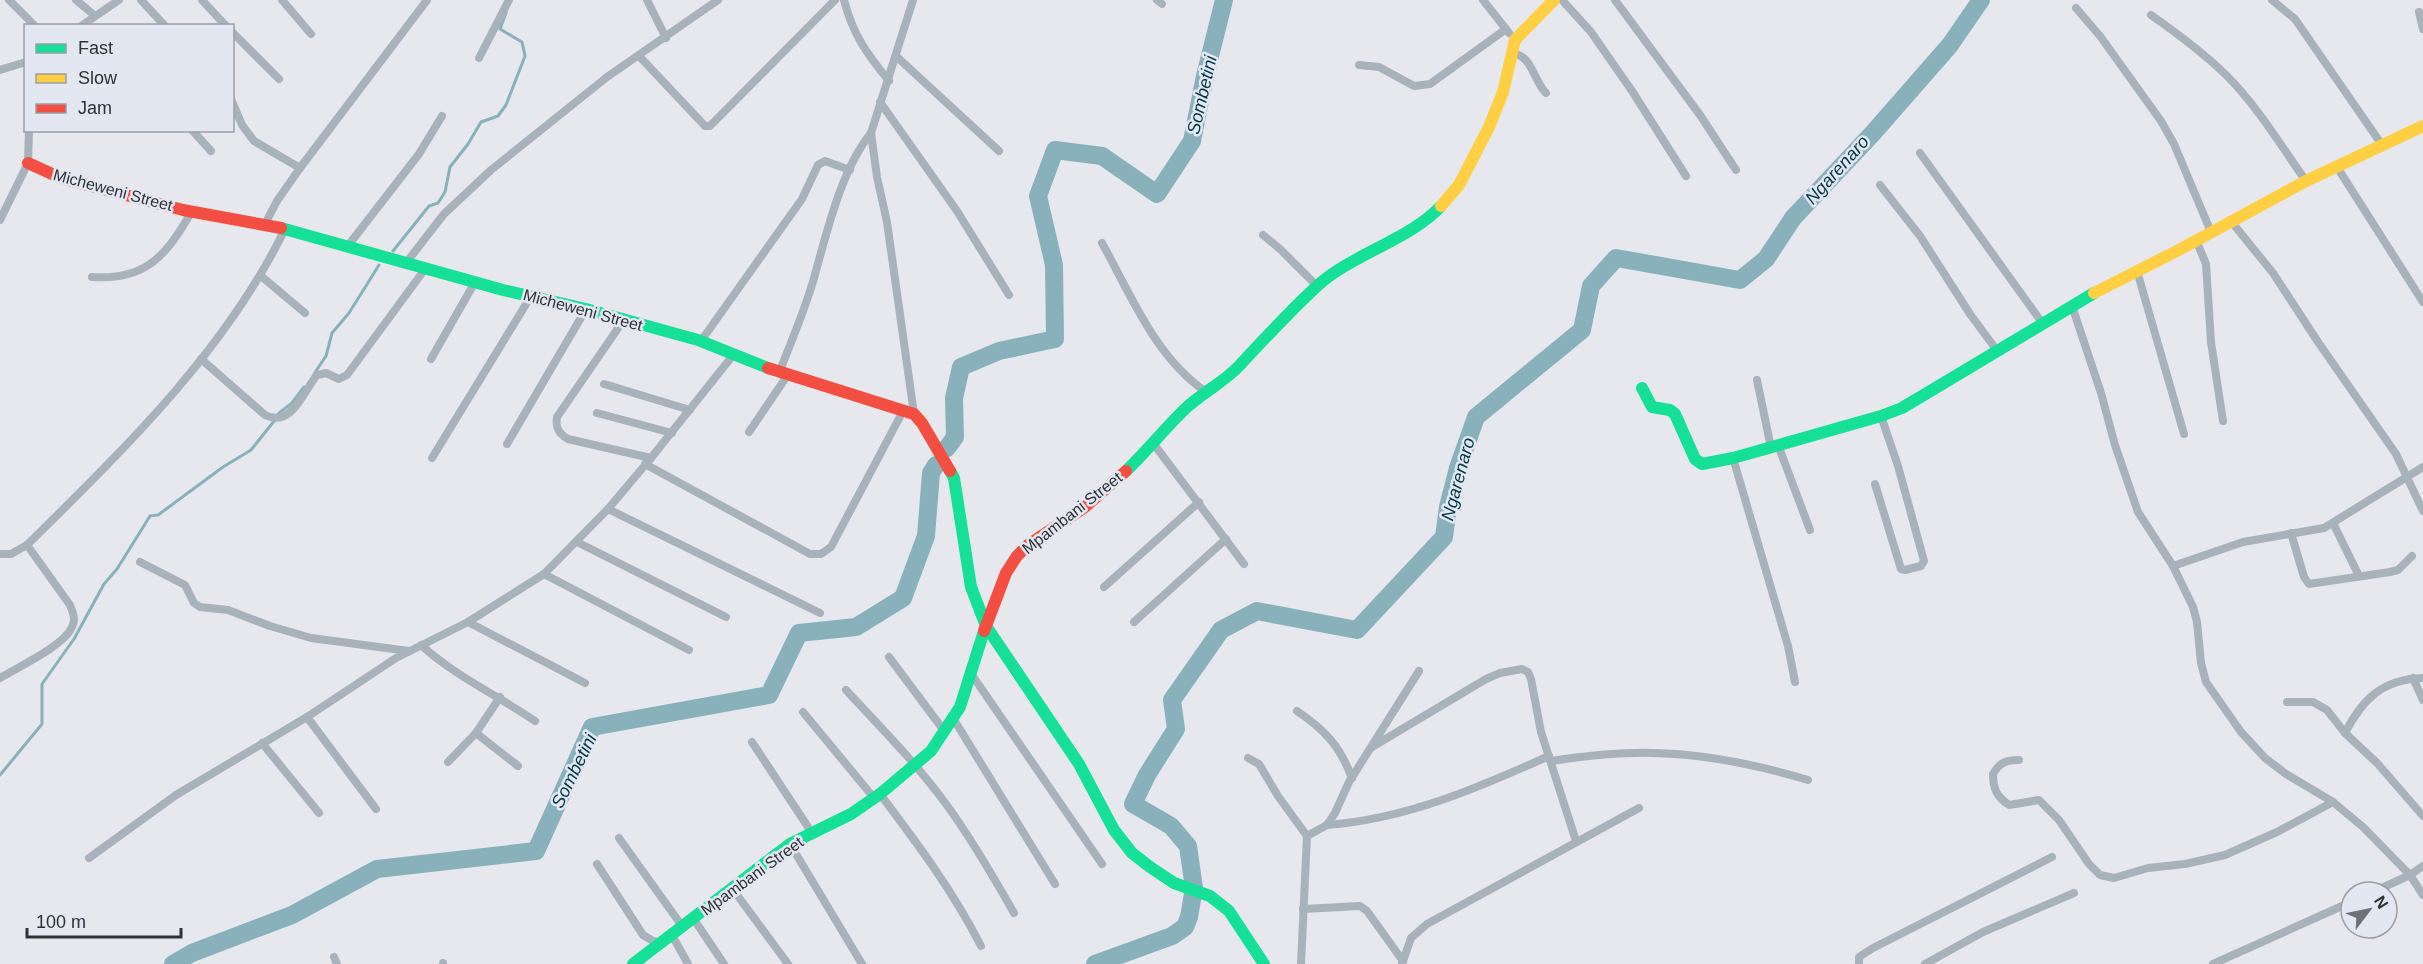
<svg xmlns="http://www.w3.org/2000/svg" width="2423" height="964" font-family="Helvetica,sans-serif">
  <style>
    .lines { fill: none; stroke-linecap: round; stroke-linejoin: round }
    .stream { stroke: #89b1bc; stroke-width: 3 }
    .river { stroke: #89b1bc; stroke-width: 18 }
    .street { stroke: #a7b2bb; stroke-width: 8 }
    .fast { stroke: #16e098; stroke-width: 12 }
    .slow { stroke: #ffcf43; stroke-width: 12 }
    .jam { stroke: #f24e42; stroke-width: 12 }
    .labels { text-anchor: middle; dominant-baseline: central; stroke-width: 5; stroke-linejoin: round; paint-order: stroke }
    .street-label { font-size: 16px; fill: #2f3135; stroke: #e3e7f1 }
    .water-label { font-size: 18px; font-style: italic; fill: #003842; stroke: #e3e7f1 }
  </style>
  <rect width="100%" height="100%" fill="#e6e8ee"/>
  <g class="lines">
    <g class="stream">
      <path d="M393,251L429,206L438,203L445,192L450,167L468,144L481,122L498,116L506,105L525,56L522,42L500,29L506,13"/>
      <path d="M314,374L326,356L332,333L349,313L379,265"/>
      <path d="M278,414L292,403L304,387"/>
      <path d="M0,775L42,724V684L74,639L104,584L117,569L150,516L158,515L223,467L251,450L275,420"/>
    </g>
    <g class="river">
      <path d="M947,448L955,437L954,398L961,367L999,351L1055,339L1054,265L1038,196L1055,150L1102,156L1157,194L1192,141L1205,76L1224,0"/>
      <path d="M173,964L192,953L292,915L377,869L536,851L592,727L769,695L799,633L856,627L903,598L926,536L931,473L936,465"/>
      <path d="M1095,964L1172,936L1185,927L1189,917L1194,888L1188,846L1171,826L1133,804L1147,775L1176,729L1172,700L1221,630L1257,611L1357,630L1444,537L1448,507L1458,468L1476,417L1582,330L1591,286L1616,258L1740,280L1766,259L1793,218L1873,133L1950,45L1981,0"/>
    </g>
    <g class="street">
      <path d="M9,0L35,26"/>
      <path d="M76,0L94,15"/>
      <path d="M141,0L165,26"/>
      <path d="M202,0L226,26"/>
      <path d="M282,0L311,34"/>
      <path d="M647,0L666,38"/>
      <path d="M844,0C853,35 867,54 889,81"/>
      <path d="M913,0L871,133L877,177L887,222L914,414"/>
      <path d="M1157,0L1162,4"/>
      <path d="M1483,0L1509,33"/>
      <path d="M1562,0L1591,32L1632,91L1686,176"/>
      <path d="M1615,0L1700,115L1736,170"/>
      <path d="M2272,0L2295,19L2382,145"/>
      <path d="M2076,8L2100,36L2161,121L2174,144L2211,232"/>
      <path d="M2419,12L2423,29"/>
      <path d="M2151,15C2178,34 2204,53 2227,76C2258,107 2281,146 2306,181"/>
      <path d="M81,26L119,0"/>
      <path d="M232,32L279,79"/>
      <path d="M1512,53C1533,56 1533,80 1546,93"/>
      <path d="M639,56L705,126H710L835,0"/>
      <path d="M897,57L999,151"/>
      <path d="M479,58L509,0"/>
      <path d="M1359,65L1379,67L1414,86L1430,84L1506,29"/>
      <path d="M0,70L26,62"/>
      <path d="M232,101L242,125L254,141L300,168"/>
      <path d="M880,102L957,211L1009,295"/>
      <path d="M192,130L211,151"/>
      <path d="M1920,153L2043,324"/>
      <path d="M2337,167L2423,302"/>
      <path d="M1880,185L1920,236L1970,314L1998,352"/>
      <path d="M0,220L28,163L29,130"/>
      <path d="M2230,220L2273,273L2318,342L2396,454L2423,511"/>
      <path d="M265,224L277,201L300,168L427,0"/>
      <path d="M1263,235L1280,249L1317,286"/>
      <path d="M2196,240L2206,264L2211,342L2223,421"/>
      <path d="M1102,243C1131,295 1155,357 1206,392"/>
      <path d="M347,247L419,154L442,116"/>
      <path d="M406,263L444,214L491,170L607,77L718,0"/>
      <path d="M2137,271L2184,434"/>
      <path d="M261,276L305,313"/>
      <path d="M92,277C147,281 167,254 192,211"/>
      <path d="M2072,306L2101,393L2115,445L2138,512L2173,566L2193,607L2197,622L2201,663L2206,682L2241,732L2265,758L2286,774L2333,802L2363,827L2410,875L2423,895"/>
      <path d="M623,321L557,417C555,428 559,434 568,439L651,458"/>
      <path d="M701,341L802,199L818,165L825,161L850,170"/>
      <path d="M201,359L265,415C292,428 303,392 317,375L326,373L339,379L347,375L425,269"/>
      <path d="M431,359L475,282"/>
      <path d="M779,373C791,342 805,310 814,278C827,232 841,170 871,133"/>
      <path d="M1757,380L1771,448"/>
      <path d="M604,384L690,410"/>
      <path d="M597,413L672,433"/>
      <path d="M749,432L787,376"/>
      <path d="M1153,443L1244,564"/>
      <path d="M507,444L586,309"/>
      <path d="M1778,445L1810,530"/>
      <path d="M432,458L531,296"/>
      <path d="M1733,458L1788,646L1795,682"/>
      <path d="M645,464L810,554H821L831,547L903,411"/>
      <path d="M1875,484L1901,569L1905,570L1921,566L1924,561L1898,466L1881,416"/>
      <path d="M608,509L820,613"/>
      <path d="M2333,523L2359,576"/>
      <path d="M2291,533L2304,577L2309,584L2390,572L2398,570L2412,556"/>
      <path d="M577,542L726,617"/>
      <path d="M0,554H11L27,545"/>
      <path d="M140,562L185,585L194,603L200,607L228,610L270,626L311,638L409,651"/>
      <path d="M2173,566L2243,542L2324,528L2423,467"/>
      <path d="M544,574L689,650"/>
      <path d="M1104,587L1199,502"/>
      <path d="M468,622L585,683"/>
      <path d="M1134,622L1226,539"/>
      <path d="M421,645C455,676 497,695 535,721"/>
      <path d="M889,657L945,732"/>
      <path d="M972,675L1102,864"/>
      <path d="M0,678C18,667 64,646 72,627C76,619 73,613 70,605L27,545C123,450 224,353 284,231"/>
      <path d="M2413,678L2423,700"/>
      <path d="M846,690C880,727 916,763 946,804C971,838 993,876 1014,913"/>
      <path d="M2287,702H2313L2327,710L2345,733L2377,763L2423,816"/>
      <path d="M1297,711C1325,730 1340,746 1352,778"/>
      <path d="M803,712L874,798"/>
      <path d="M307,717L376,809"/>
      <path d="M953,718L1055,884"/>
      <path d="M476,733L518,766"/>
      <path d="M2345,733C2362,700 2382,679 2423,678"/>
      <path d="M752,742L812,833"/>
      <path d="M262,743L319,813"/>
      <path d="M1372,747L1486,679L1500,673L1522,669L1528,672L1531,679L1541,732L1576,841"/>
      <path d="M1248,758L1259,764L1278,796L1307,836L1301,964"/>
      <path d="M2019,760C2006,760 1999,763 1993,774C1993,789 1997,797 2009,805L2039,800L2059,820L2089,864L2100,875L2114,878L2148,868L2185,864L2225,855L2277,832L2333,802"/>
      <path d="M1551,761C1585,756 1619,752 1653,753C1704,754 1758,765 1808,780"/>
      <path d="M448,762L476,733L500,697"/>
      <path d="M880,794C917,843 953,891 981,946"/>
      <path d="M1327,825C1406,819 1478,788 1549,756"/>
      <path d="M1307,836L1327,825L1335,813L1349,782L1419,671"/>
      <path d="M619,838L682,926"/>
      <path d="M790,844L862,964"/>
      <path d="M89,858L176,795L307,717L396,658L468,622L544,574L608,509L651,458L734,354"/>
      <path d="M597,864L643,935L653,941L662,943"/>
      <path d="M732,888L788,964"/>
      <path d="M2373,892L2410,875L2423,866"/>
      <path d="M1303,909L1360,906L1367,911L1403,961"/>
      <path d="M693,918L724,964"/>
      <path d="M672,935L688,964"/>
      <path d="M334,957L337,964"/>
      <path d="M443,963V964"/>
      <path d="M1402,964L1411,938L1427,924L1639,808"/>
      <path d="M1859,964V957L1873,948L2052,857"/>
      <path d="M1925,964L1983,932L2074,893"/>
      <path d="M2213,964L2351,902"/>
    </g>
    <g class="fast">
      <path d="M281,228L503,290L586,309L698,340L768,368"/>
      <path d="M1642,388L1652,407L1670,410L1675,414L1695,459L1702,464L1733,458L1881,416L1902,408L2094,293"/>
      <path d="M950,471L954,478L971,587L986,626L1079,764L1114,830L1132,853L1150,867L1174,883L1210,896L1229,911L1264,964"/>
      <path d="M1126,471C1147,451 1165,428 1186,408C1202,393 1224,382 1239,366C1264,339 1289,312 1316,287C1350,255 1411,239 1441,206"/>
      <path d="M633,964L790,844L851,814L880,794L931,751L960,707L984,631"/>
    </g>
    <g class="slow">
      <path d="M1441,206L1459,185L1489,127L1503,92L1515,40L1554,0"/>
      <path d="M2094,293L2177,251L2306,181L2423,126"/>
    </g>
    <g class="jam">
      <path d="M28,163L61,178L183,210L281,228"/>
      <path d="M768,368L914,414L922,423L950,471"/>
      <path d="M984,631L1006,573L1017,556L1028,545L1085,507L1126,471"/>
    </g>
  </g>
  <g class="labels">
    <g class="street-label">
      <text transform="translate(113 190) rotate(15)">Micheweni Street</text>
      <text transform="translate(583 310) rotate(15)">Micheweni Street</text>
      <text transform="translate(1072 513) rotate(-38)">Mpambani Street</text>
      <text transform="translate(752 876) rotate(-36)">Mpambani Street</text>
    </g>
    <g class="water-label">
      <text transform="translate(1202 95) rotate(-77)">Sombetini</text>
      <text transform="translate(1837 170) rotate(-48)">Ngarenaro</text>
      <text transform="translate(1458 479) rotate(-75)">Ngarenaro</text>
      <text transform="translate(574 771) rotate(-64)">Sombetini</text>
    </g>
  </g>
  <rect x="24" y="24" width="210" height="108" fill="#e3e7f1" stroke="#9b9ea6" stroke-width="1.5"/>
  <rect x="36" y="44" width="30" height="9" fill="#16e098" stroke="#9b9ea6" stroke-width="1.5"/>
  <text x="78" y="54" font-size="18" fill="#2f3135">Fast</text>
  <rect x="36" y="74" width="30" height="9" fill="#ffcf43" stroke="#9b9ea6" stroke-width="1.5"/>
  <text x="78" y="84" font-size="18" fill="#2f3135">Slow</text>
  <rect x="36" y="104" width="30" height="9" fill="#f24e42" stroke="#9b9ea6" stroke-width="1.5"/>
  <text x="78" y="114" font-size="18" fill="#2f3135">Jam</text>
  <g transform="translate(2369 910) rotate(58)"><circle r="28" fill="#e3e7f1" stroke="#9b9ea6" stroke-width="1.5"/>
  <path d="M0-4.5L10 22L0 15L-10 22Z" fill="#6f7176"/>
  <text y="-9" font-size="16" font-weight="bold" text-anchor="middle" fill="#2f3135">N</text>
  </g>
  <path d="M27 928v9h154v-9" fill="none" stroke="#2f3135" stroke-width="3"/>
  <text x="36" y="928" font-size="18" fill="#2f3135" stroke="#e3e7f1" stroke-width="4.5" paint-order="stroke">100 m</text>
</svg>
